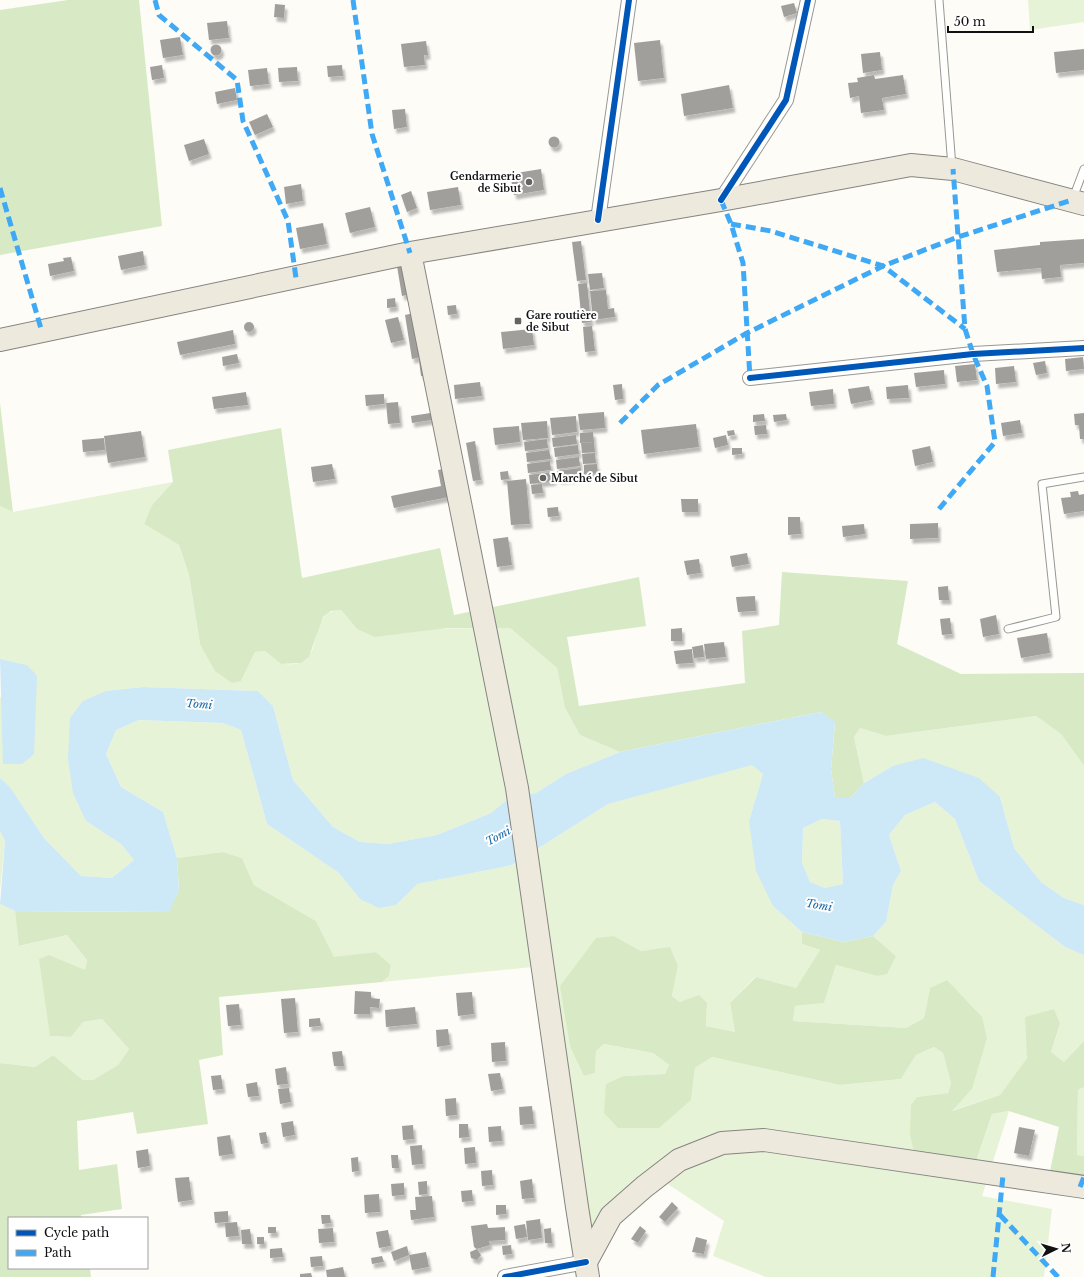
<svg xmlns="http://www.w3.org/2000/svg" width="1084" height="1277" font-family="'Libre Baskerville',serif">
  <style>
    .green { fill: #e7f3d7 }
    .forest { fill: #d8eac5 }
    .water { fill: #cde8f7; fill-rule: evenodd }
    .building { fill: #a19f9c; filter: url(#shadow) }
    .lines { fill: none; stroke-linecap: round; stroke-linejoin: round }
    .lane-casing { stroke: #979795; stroke-width: 9 }
    .street-casing { stroke: #979795; stroke-width: 16 }
    .primary-casing { stroke: #858482; stroke-width: 24 }
    .lane { stroke: #fffffe; stroke-width: 7 }
    .street { stroke: #fffffe; stroke-width: 14 }
    .primary { stroke: #ede9dc; stroke-width: 22 }
    .quiet { stroke: #3fa9f5; stroke-width: 5; stroke-dasharray: 10 5; stroke-linecap: butt }
    .cycleway-casing { stroke: #fff; stroke-width: 8 }
    .cycleway { stroke: #0057b8; stroke-width: 6 }
    .poi-dot { fill: #646362; stroke: #fff; stroke-width: 1.5 }
    .labels { text-anchor: middle; dominant-baseline: central; stroke-width: 4; stroke-linejoin: round; paint-order: stroke }
    .poi-label { font-size: 10px; font-weight: bold; fill: #111; stroke: #fff; text-anchor: start }
    .water-label { font-size: 11px; font-style: italic; fill: #1768a6; stroke: #fff }
  </style>
  <defs>
    <filter id="shadow"><feDropShadow dx="2.5" dy="4.5" stdDeviation="1" flood-color="#0004"/></filter>
  </defs>
  <rect width="100%" height="100%" fill="#fdfcf7"/>
  <g class="green">
    <path d="M1028,0H1084V22L1030,30Z"/>
    <path d="M173,482L152,505L144,524L179,545L189,575L200,644L241,681L255,652L265,651L281,664C287,664 297,665 302,662C324,650 308,611 341,610L357,629L510,628L557,668L565,708L580,735L620,752L566,774L536,793L508,799L491,813L437,835L388,844L360,842L333,827L293,780L273,706L258,691L143,687L106,691L86,821L121,844L134,860L112,878L81,876L44,838L10,787L0,778V696L1,698L27,665L0,659V506L13,512Z"/>
    <path d="M1036,716L1061,734L1084,766V905L1064,898L1041,882L1014,848L1000,797L893,766L864,783L854,737L860,728L886,736Z"/>
    <path d="M139,720L223,723L241,730L267,824L339,873L360,899L396,905L416,884L512,865L608,804L752,764L763,774L749,821L773,906L802,932V944L820,950L796,988L755,977L730,1003L735,1032L706,1026L707,1003L680,1002L672,996L678,966L670,948L641,951L614,936L584,1076L595,1073L596,1051L604,1044L653,1053L669,1065L665,1074L624,1076L691,1100L695,1068L712,1057L840,1085L901,1079L916,1055L934,1047L943,1053L951,1083L948,1093L917,1097L975,1164L992,1114L1009,1111L982,1196L1052,1209L1044,1277H766L713,1256L724,1221L654,1175L586,1234L552,965L382,982L389,976L391,965L376,952L334,958L316,921L254,885L242,858L223,852L177,858L163,812L121,787L106,754L116,730Z"/>
    <path d="M935,802L955,819L979,881L1065,947L1084,955V1041L1064,1062L1051,1052L1060,1025L1027,1058L1000,1095L951,1111L972,1089L930,988L924,1018L906,1028L793,1021L795,1006L824,1003L836,965L877,976L896,956L873,936L886,922L893,885L901,871L889,835L905,815Z"/>
    <path d="M822,819L840,821L843,884L825,888L810,882L802,863L803,828Z"/>
    <path d="M0,831L5,841L0,891Z"/>
    <path d="M0,904L15,911L20,946L67,935L87,960L85,971L49,955L50,1036L70,1037L83,1022L102,1019L129,1049L118,1065L93,1080H83L53,1055L35,1067L0,1063Z"/>
    <path d="M1084,1087V1156L1077,1155L1078,1090Z"/>
  </g>
  <g class="forest">
    <path d="M68,0H139L162,226L0,255V10Z"/>
    <path d="M0,403L13,512L0,506Z"/>
    <path d="M281,428L302,578L440,548L454,615L639,577L646,626L567,637L579,706L745,683L742,631L779,625L782,572L908,581L897,644L961,674L1084,673V766L1061,734L1036,716L886,736L860,728L854,737L864,783L850,798H835L831,769L835,723L821,712L620,752L580,735L565,708L557,668L510,628H447L375,637L357,629L341,610L331,611L323,617L309,657L301,663L281,664L265,651L255,652L241,681L232,683L215,671L200,644L189,575L179,545L144,524L152,505L173,482L168,450Z"/>
    <path d="M223,852L242,858L254,885L316,921L334,957L376,952L391,965L389,976L382,982L219,997L223,1055L199,1060L208,1124L137,1134L133,1112L77,1121L79,1170L117,1164L122,1209L81,1215V1218H9V1268H90L91,1277H0V1063L35,1067L53,1055L83,1080H93L118,1065L129,1049L102,1019L83,1022L71,1037L50,1036L39,959L49,955L85,970L87,960L67,935L19,946L15,911L168,912L179,890L177,858Z"/>
    <path d="M802,932L844,942L873,936L896,956L887,974L877,976L836,965L824,1003L795,1006L793,1021L906,1028L924,1018L930,988L947,980L982,1017L987,1038L972,1089L952,1111L1000,1095L1027,1058L1025,1017L1054,1009L1060,1024L1051,1052L1064,1062L1084,1041V1087L1078,1090L1077,1155L1084,1156V1186L1048,1181L1059,1127L1009,1111L992,1114L975,1164L914,1153L910,1134L911,1105L917,1097L948,1093L951,1083L943,1053L934,1047L916,1055L901,1079L840,1085L712,1057L695,1068L691,1100L659,1128H618L604,1113L606,1084L624,1076L665,1074L669,1065L653,1053L604,1044L596,1051L595,1073L584,1076L570,1046L560,986L596,938L614,936L641,951L670,947L678,966L672,996L680,1002L699,995L707,1003L706,1026L735,1032L730,1003L756,977L796,988L820,950L802,944Z"/>
  </g>
  <g class="water">
    <path d="M0,659L27,665L37,676L34,754L22,764H3Z"/>
    <path d="M143,687L258,691L273,706L293,780L333,827L360,842L388,844L437,835L491,813L508,799L536,793L566,774L620,752L821,712L835,722L831,769L835,798H850L864,783L893,766L923,758L979,778L1000,797L1014,848L1041,882L1064,898L1084,905V955L1065,947L979,881L955,819L935,802L905,815L889,835L901,871L893,885L886,922L873,936L844,942L802,932L773,906L756,871L749,821L763,774L752,765L608,804L512,865L417,884L396,905L379,908L360,899L339,873L267,824L241,730L223,723L139,720L116,730L106,754L121,787L163,812L177,858L179,890L169,912L15,911L0,904L5,841L0,831V778L10,787L44,838L81,876L112,878L134,860L121,844L86,821L73,793L68,759L70,718L83,701L106,691ZM822,819L840,821L843,884L825,888L810,882L802,863L803,828Z"/>
  </g>
  <g class="building">
    <path d="M794,3L797,13L784,17L781,6Z"/>
    <path d="M275,4L285,5L284,18L274,17Z"/>
    <path d="M227,21L229,38L209,40L207,23Z"/>
    <path d="M180,37L183,55L163,58L160,40Z"/>
    <path d="M660,40L664,78L638,81L634,43Z"/>
    <path d="M426,41L428,55H424L425,65L404,67L401,44Z"/>
    <circle cx="216" cy="50" r="5.5"/>
    <path d="M1084,49V70L1056,73L1054,52Z"/>
    <path d="M880,52L882,70L863,73L861,54Z"/>
    <path d="M162,65L164,78L152,80L150,67Z"/>
    <path d="M342,65L343,76L328,77L327,66Z"/>
    <path d="M297,67L298,81L279,82L278,68Z"/>
    <path d="M267,68L269,84L250,86L248,70Z"/>
    <path d="M874,75L875,79L903,75L906,94L882,98L884,110L861,113L859,96L850,98L848,83L858,82L857,78Z"/>
    <path d="M729,85L733,108L684,116L681,94Z"/>
    <path d="M235,88L237,100L217,104L215,92Z"/>
    <path d="M405,109L407,127L394,129L392,110Z"/>
    <path d="M267,114L273,127L255,135L249,122Z"/>
    <circle cx="554" cy="142" r="5.5"/>
    <path d="M204,139L209,154L189,161L184,145Z"/>
    <path d="M541,169L544,190L514,195L510,174Z"/>
    <path d="M301,184L303,201L286,204L284,187Z"/>
    <path d="M458,187L461,205L430,210L427,192Z"/>
    <path d="M411,191L417,208L407,212L401,195Z"/>
    <path d="M370,207L375,227L350,233L345,213Z"/>
    <path d="M323,223L327,244L300,249L296,228Z"/>
    <path d="M1084,239V263L1060,265L1061,277L1042,279L1041,268L997,272L994,250L1040,245V242Z"/>
    <path d="M581,241L586,280L577,281L572,242Z"/>
    <path d="M143,251L145,265L121,270L118,256Z"/>
    <path d="M71,257L74,271L50,276L48,264L64,261L63,258Z"/>
    <path d="M407,265L411,294L402,296L397,266Z"/>
    <path d="M602,273L604,288L590,290L588,274Z"/>
    <path d="M587,283L591,322L582,323L578,284Z"/>
    <path d="M606,290L608,309L614,308L615,317L593,320L590,291Z"/>
    <path d="M395,298L396,307L387,308V299Z"/>
    <path d="M456,305L457,314L448,315L447,306Z"/>
    <path d="M414,313L421,357L412,359L405,315Z"/>
    <path d="M398,317L404,340L391,343L385,320Z"/>
    <circle cx="249" cy="327" r="5"/>
    <path d="M592,326L595,351L585,352L583,327Z"/>
    <path d="M532,329L534,345L503,349L501,332Z"/>
    <path d="M233,330L235,344L180,355L177,342Z"/>
    <path d="M237,354L239,363L223,366L222,357Z"/>
    <path d="M1083,357L1084,369L1066,371L1065,359Z"/>
    <path d="M429,360L432,381L424,382L423,376H421L419,361Z"/>
    <path d="M1045,361L1047,373L1036,375L1033,363Z"/>
    <path d="M975,364L977,380L957,382L955,366Z"/>
    <path d="M1014,366L1016,382L996,384L995,368Z"/>
    <path d="M944,370L945,384L916,387L914,373Z"/>
    <path d="M480,382L482,396L455,399L454,385Z"/>
    <path d="M622,384L623,399L615,400L613,385Z"/>
    <path d="M908,385L909,398L887,399L886,387Z"/>
    <path d="M869,386L872,400L851,404L848,389Z"/>
    <path d="M833,389L834,404L811,406L809,392Z"/>
    <path d="M246,392L248,405L214,409L212,397Z"/>
    <path d="M384,394V404L366,406L365,395Z"/>
    <path d="M398,402L400,423L388,424L386,403Z"/>
    <path d="M437,412L438,419L412,423L411,416Z"/>
    <path d="M604,412L605,428L580,430L578,414Z"/>
    <path d="M1084,413V439H1080L1079,425H1075L1074,414Z"/>
    <path d="M764,414L765,421L753,422V415Z"/>
    <path d="M786,414L787,420L774,422L773,415Z"/>
    <path d="M576,416L577,432L552,435L550,418Z"/>
    <path d="M1020,420L1022,433L1003,436L1001,423Z"/>
    <path d="M547,421L548,438L523,440L521,423Z"/>
    <path d="M696,424L699,447L644,454L641,430Z"/>
    <path d="M766,425L767,434L755,435L754,426Z"/>
    <path d="M519,426L520,442L495,445L493,428Z"/>
    <path d="M734,430L735,435L728,436L727,431Z"/>
    <path d="M141,431L145,457L108,463L104,436Z"/>
    <path d="M593,432L594,442L580,443V433Z"/>
    <path d="M576,435L577,444L553,447L552,438Z"/>
    <path d="M726,435L728,445L715,448L713,438Z"/>
    <path d="M104,438L105,450L83,452L82,440Z"/>
    <path d="M547,439L548,448L525,451L524,442Z"/>
    <path d="M475,441L481,480L473,481L466,443Z"/>
    <path d="M594,442L595,452L582,453L581,443Z"/>
    <path d="M578,445L579,454L555,457L554,448Z"/>
    <path d="M930,446L933,462L915,466L912,450Z"/>
    <path d="M732,448H742V454L732,455Z"/>
    <path d="M549,450L551,459L527,462L526,453Z"/>
    <path d="M595,453L596,463L583,464L582,454Z"/>
    <path d="M579,457L580,466L557,469L556,460Z"/>
    <path d="M550,461L551,470L528,473L527,464Z"/>
    <path d="M332,464L335,479L313,482L311,467Z"/>
    <path d="M597,464L598,473L584,475V465Z"/>
    <path d="M448,468L454,496L394,508L391,496L441,486L438,470Z"/>
    <path d="M581,468L582,477L559,480L557,471Z"/>
    <path d="M508,471L509,479L501,480L500,472Z"/>
    <path d="M552,472L554,481L530,484L529,475Z"/>
    <path d="M526,479L530,524L511,525L507,481Z"/>
    <path d="M542,484L543,493L532,494L531,485Z"/>
    <path d="M1078,491L1079,495L1084,494V511L1064,514L1061,498L1071,497L1070,492Z"/>
    <path d="M681,499H698V512H682Z"/>
    <path d="M558,507L559,516L548,517L547,508Z"/>
    <path d="M788,517H800L801,534L788,535Z"/>
    <path d="M938,523V538L910,539V524Z"/>
    <path d="M864,524L865,534L843,537L842,526Z"/>
    <path d="M508,537L512,565L497,567L493,539Z"/>
    <path d="M747,553L749,564L732,567L730,556Z"/>
    <path d="M699,559L701,573L687,575L684,561Z"/>
    <path d="M948,586L949,600H939L938,587Z"/>
    <path d="M755,596L756,611L738,612L736,597Z"/>
    <path d="M996,615L999,634L983,637L980,619Z"/>
    <path d="M950,618L952,634L942,635L940,619Z"/>
    <path d="M682,628V641H671V629Z"/>
    <path d="M1047,633L1050,653L1021,658L1017,638Z"/>
    <path d="M724,642L726,657L706,659L704,644Z"/>
    <path d="M703,645L704,657L694,658L692,647Z"/>
    <path d="M692,649L693,663L676,664L674,651Z"/>
    <path d="M355,991L371,992V998L380,999L379,1008L370,1007V1014H354Z"/>
    <path d="M472,992L474,1014L458,1016L456,993Z"/>
    <path d="M295,998L298,1032L284,1033L281,999Z"/>
    <path d="M239,1004L241,1025L228,1026L226,1005Z"/>
    <path d="M415,1007L417,1024L386,1027L385,1010Z"/>
    <path d="M320,1018L321,1026L309,1027V1019Z"/>
    <path d="M448,1029L450,1045L437,1047L436,1030Z"/>
    <path d="M505,1042L506,1061L492,1062L491,1043Z"/>
    <path d="M342,1051L344,1066H334L332,1052Z"/>
    <path d="M286,1067L288,1084L277,1085L275,1069Z"/>
    <path d="M500,1073L503,1089L491,1091L488,1074Z"/>
    <path d="M221,1075L223,1089L213,1090L211,1076Z"/>
    <path d="M257,1082L259,1096L248,1097L246,1084Z"/>
    <path d="M289,1088L291,1102L280,1104L278,1089Z"/>
    <path d="M456,1098L457,1115L446,1116L445,1099Z"/>
    <path d="M532,1106L534,1124L520,1125L519,1107Z"/>
    <path d="M293,1121L295,1135L283,1137L281,1123Z"/>
    <path d="M459,1124H468L469,1137L459,1138Z"/>
    <path d="M413,1125L414,1139L403,1140L402,1126Z"/>
    <path d="M501,1126L502,1141L489,1142L488,1127Z"/>
    <path d="M1019,1127L1035,1130L1029,1156L1014,1153Z"/>
    <path d="M266,1132L268,1143L261,1144L259,1133Z"/>
    <path d="M230,1135L233,1154L219,1156L217,1137Z"/>
    <path d="M422,1145L423,1164L412,1165L410,1146Z"/>
    <path d="M475,1147L476,1163L465,1164L464,1148Z"/>
    <path d="M148,1149L150,1166L138,1168L136,1151Z"/>
    <path d="M391,1155H398L399,1168H392Z"/>
    <path d="M358,1157L359,1171L352,1172L351,1158Z"/>
    <path d="M492,1170L493,1185L482,1186L481,1171Z"/>
    <path d="M189,1177L192,1200L178,1202L175,1178Z"/>
    <path d="M532,1179L534,1198L522,1199L520,1181Z"/>
    <path d="M427,1181V1194L419,1195L418,1182Z"/>
    <path d="M404,1183V1195L392,1196L391,1184Z"/>
    <path d="M472,1190L473,1201L462,1202L461,1191Z"/>
    <path d="M379,1194L380,1212L365,1213L364,1195Z"/>
    <path d="M432,1196L434,1217L411,1220L410,1210H416L415,1197Z"/>
    <path d="M672,1202L678,1208L665,1222L659,1217Z"/>
    <path d="M496,1205H506V1214L496,1215Z"/>
    <path d="M228,1211V1222L215,1223L214,1212Z"/>
    <path d="M321,1215H330L331,1223L322,1224Z"/>
    <path d="M540,1219L542,1238L528,1240L526,1221Z"/>
    <path d="M237,1222L239,1236L226,1237L225,1223Z"/>
    <path d="M487,1224L488,1228L505,1227V1240L489,1241L490,1245L477,1249L481,1255L477,1260L471,1258L470,1252L477,1249L474,1247L471,1226Z"/>
    <path d="M525,1224L527,1237L516,1239L514,1226Z"/>
    <path d="M640,1226L646,1231L638,1243L631,1239Z"/>
    <rect x="268" y="1227" width="8" height="6"/>
    <path d="M333,1228L334,1242L319,1243L318,1229Z"/>
    <path d="M551,1228L552,1243H545L544,1229Z"/>
    <path d="M250,1229L252,1244H242L241,1230Z"/>
    <path d="M388,1230L391,1246L379,1248L376,1232Z"/>
    <rect x="257" y="1237" width="7" height="7"/>
    <path d="M696,1237L707,1240L704,1254L692,1252Z"/>
    <path d="M511,1245L512,1254L503,1255L502,1246Z"/>
    <path d="M407,1246L409,1255L426,1252L429,1267L412,1270L409,1255L394,1261L391,1252Z"/>
    <path d="M282,1248L283,1257L270,1258V1249Z"/>
    <path d="M322,1256L323,1266L311,1267L310,1257Z"/>
    <path d="M382,1256L384,1262L372,1264L371,1258Z"/>
    <path d="M343,1267L345,1277H327L326,1270Z"/>
    <path d="M311,1273L312,1277H300V1274Z"/>
  </g>
  <g class="lines">
    <g class="lane-casing">
      <g id="lane">
        <path d="M939,0L952,167"/>
        <path d="M1073,198L1084,169"/>
        <path d="M1008,629L1056,617L1042,484L1084,477"/>
      </g>
    </g>
    <g class="street-casing">
      <g id="street">
        <path d="M721,200L786,100L808,0"/>
        <path d="M598,220L629,0"/>
        <path d="M750,378L973,354L1084,348"/>
        <path d="M505,1277L586,1262"/>
      </g>
    </g>
    <g class="primary-casing">
      <g id="primary">
        <path d="M410,253L517,788L577,1207L588,1277"/>
        <path d="M0,340L410,253L721,200L911,165L953,169L1084,204"/>
        <path d="M586,1262L611,1216L644,1187L679,1160L722,1143L764,1140L1084,1187"/>
      </g>
    </g>
    <use href="#lane" class="lane"/>
    <use href="#street" class="street"/>
    <use href="#primary" class="primary"/>
    <g class="quiet">
      <path d="M155,0L159,15L237,80L243,121L288,221L296,278"/>
      <path d="M353,0L372,134L410,253"/>
      <path d="M0,188L42,332"/>
      <path d="M721,200L731,224L743,263L750,378"/>
      <path d="M731,224L771,231L883,266L965,329"/>
      <path d="M620,423L658,385L747,333L883,266L958,237L1072,200"/>
      <path d="M939,509L995,442L987,386L973,354L965,329L953,169"/>
      <path d="M1080,1187L1084,1177"/>
      <path d="M1000,1215L1058,1277"/>
      <path d="M993,1277L1003,1175"/>
    </g>
    <g class="cycleway-casing">
      <g id="cycleway">
        <path d="M721,200L786,100L808,0"/>
        <path d="M598,220L629,0"/>
        <path d="M750,378L973,354L1084,348"/>
        <path d="M505,1277L586,1262"/>
      </g>
    </g>
    <use href="#cycleway" class="cycleway"/>
  </g>
  <g class="poi-dot">
    <circle cx="529" cy="182" r="4"/>
    <rect x="514" y="317" width="8" height="8" rx="2"/>
    <circle cx="543" cy="478" r="4"/>
  </g>
  <g class="labels">
    <g class="poi-label">
      <text x="521" y="176" text-anchor="end">Gendarmerie<tspan x="521" dy="12">de Sibut</tspan></text>
      <text x="526" y="315">Gare routière<tspan x="526" dy="12">de Sibut</tspan></text>
      <text x="551" y="478">Marché de Sibut</text>
    </g>
    <g class="water-label">
      <text transform="translate(199 704) rotate(4)">Tomi</text>
      <text transform="translate(498 836) rotate(-28)">Tomi</text>
      <text transform="translate(819 905) rotate(9)">Tomi</text>
    </g>
  </g>
  <rect x="8" y="1217" width="140" height="52" fill="#ffffff" stroke="#a0a0a0"/>
  <rect x="16" y="1230" width="20" height="6" fill="#0057b8" stroke="#a0a0a0"/>
  <text x="44" y="1237" font-size="12" fill="#111111">Cycle path</text>
  <rect x="16" y="1250" width="20" height="6" fill="#3fa9f5" stroke="#a0a0a0"/>
  <text x="44" y="1257" font-size="12" fill="#111111">Path</text>
  <g transform="translate(1056 1249) rotate(85)" stroke="#ffffff" stroke-width="3" paint-order="stroke">
  <path d="M0-3L7 15L0 10L-7 15Z" fill="#111111"/>
  <text y="-6" font-size="11" font-weight="bold" text-anchor="middle" fill="#111111">N</text>
  </g>
  <path d="M948 26v6h85v-6" fill="none" stroke="#111111" stroke-width="2"/>
  <text x="954" y="26" font-size="12" fill="#111111" stroke="#ffffff" stroke-width="3" paint-order="stroke">50 m</text>
</svg>
